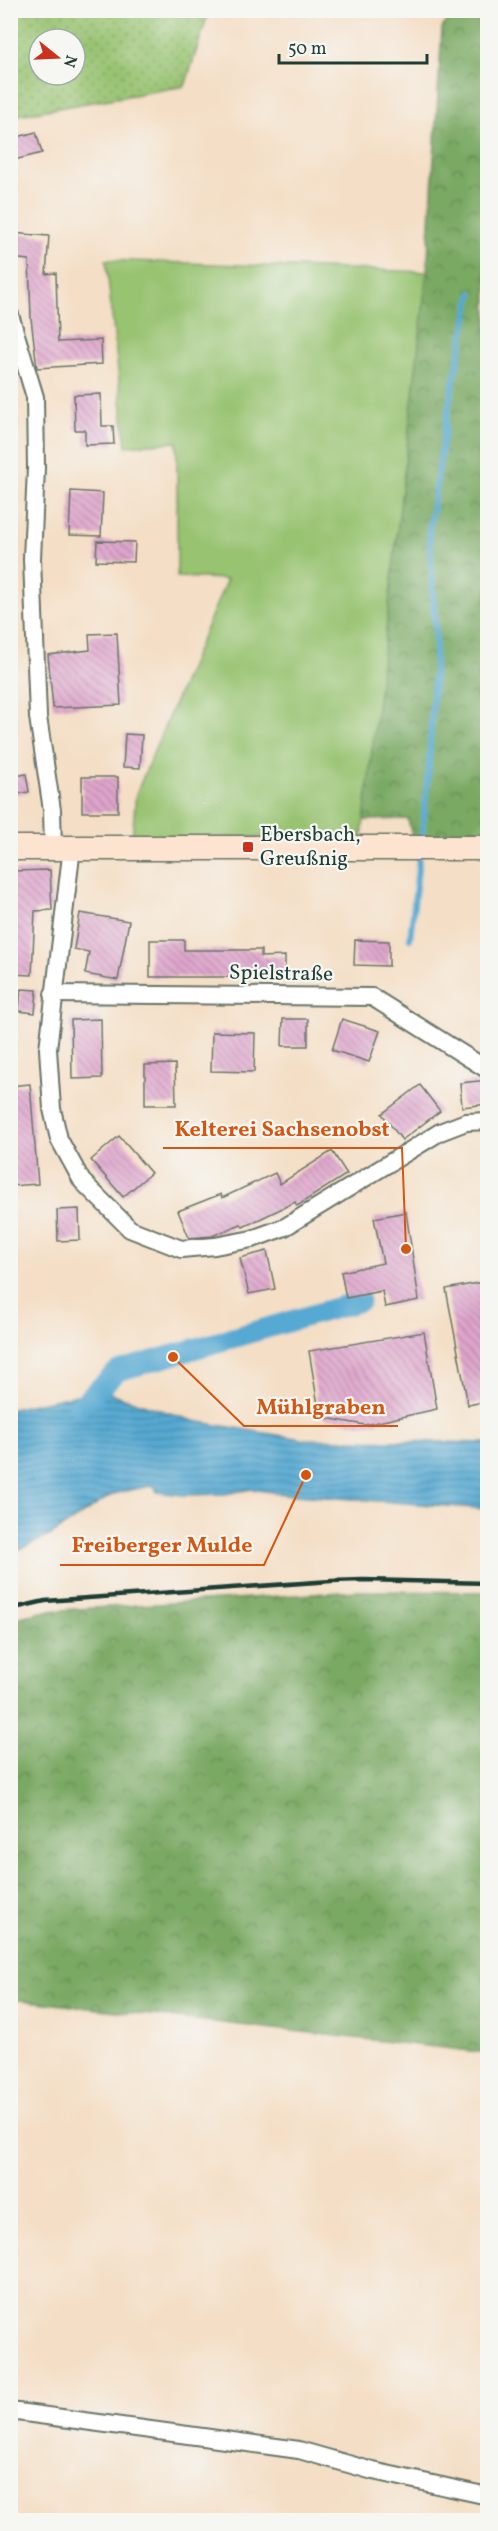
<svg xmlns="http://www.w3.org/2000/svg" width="498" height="2531" font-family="Vollkorn,serif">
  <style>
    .grass { fill: url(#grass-dots); stroke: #5c8052; stroke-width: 1.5; fill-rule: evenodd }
    .forest { fill: url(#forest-crowns); stroke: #4c734c; stroke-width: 1.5 }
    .green { fill: #98c371; stroke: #5c8052; stroke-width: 1.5 }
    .water { fill: url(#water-rules); stroke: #3b7383; stroke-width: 1.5 }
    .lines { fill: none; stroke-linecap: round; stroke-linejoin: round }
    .stream { stroke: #57a9d2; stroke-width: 6 }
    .canal { stroke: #57a9d2; stroke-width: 21 }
    .building { fill: url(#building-back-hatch) }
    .minor-casing { stroke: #6a7567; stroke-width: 20 }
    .secondary-casing { stroke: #6a7567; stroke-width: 27 }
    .minor { stroke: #fff; stroke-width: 16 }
    .secondary { stroke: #fde4d1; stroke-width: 24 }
    .rail { stroke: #1f3d34; stroke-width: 4.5 }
    .poi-dot { fill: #c8321e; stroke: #f6f6f2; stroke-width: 2 }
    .labels { text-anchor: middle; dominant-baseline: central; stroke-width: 4.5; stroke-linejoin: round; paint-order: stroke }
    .poi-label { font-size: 21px; fill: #1f3d34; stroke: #f6f6f2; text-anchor: start }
    .street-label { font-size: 21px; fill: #1f3d34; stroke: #f6f6f2 }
    .leader { fill: none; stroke: #d45610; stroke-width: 2 }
    .callout-dot { fill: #d45610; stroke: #f6f6f2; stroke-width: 2 }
    .callout-label { font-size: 22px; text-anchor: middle; font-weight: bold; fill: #d45610; stroke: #f6f6f2; stroke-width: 4.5; stroke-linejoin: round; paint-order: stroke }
  </style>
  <defs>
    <pattern id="grass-dots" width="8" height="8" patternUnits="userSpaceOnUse" patternTransform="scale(1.5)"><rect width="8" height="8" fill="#98c371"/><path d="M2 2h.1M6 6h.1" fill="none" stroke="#7ba05e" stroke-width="1.8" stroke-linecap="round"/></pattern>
    <pattern id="forest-crowns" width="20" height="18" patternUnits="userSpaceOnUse" patternTransform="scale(1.5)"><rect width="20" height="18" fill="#7aa963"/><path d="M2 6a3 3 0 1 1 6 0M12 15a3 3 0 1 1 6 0" fill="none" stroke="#638b52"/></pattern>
    <pattern id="water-rules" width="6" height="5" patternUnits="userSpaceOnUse" patternTransform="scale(1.5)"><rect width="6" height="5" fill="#57a9d2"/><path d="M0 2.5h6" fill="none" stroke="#478bab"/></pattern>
    <pattern id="building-back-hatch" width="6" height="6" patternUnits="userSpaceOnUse" patternTransform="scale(1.5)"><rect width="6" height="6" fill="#dfa4cc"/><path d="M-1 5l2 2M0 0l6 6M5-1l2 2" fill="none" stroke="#b487a6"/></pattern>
  </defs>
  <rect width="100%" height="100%" fill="#f6f6f2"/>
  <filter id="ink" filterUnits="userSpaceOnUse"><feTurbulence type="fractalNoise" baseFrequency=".0167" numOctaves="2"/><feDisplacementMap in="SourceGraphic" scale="12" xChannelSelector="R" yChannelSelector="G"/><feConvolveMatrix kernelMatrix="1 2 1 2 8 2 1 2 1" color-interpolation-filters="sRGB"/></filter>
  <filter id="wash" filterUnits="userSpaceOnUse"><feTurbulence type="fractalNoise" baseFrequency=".008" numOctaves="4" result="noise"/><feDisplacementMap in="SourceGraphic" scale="24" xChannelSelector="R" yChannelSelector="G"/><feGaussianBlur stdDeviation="1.35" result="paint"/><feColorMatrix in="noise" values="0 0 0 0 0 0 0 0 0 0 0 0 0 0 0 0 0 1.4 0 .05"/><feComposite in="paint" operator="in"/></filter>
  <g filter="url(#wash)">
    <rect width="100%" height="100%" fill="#f4dec5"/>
    <path class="grass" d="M11,10H209V11L185,86L11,116ZM39,39H75V75H39Z"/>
    <g class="forest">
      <path d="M454,11H487V838L412,837L408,819L364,820L427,272L442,28Z"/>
      <path d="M358,1591L487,1592V2053L11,1999V1619L46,1611Z"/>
    </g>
    <path class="green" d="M106,260L427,272L362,837L132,838L136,794L227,579L177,577V442L126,446Z"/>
    <path class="water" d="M100,1390L194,1421L302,1439L487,1443V1509L283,1494L252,1489L225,1494L183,1495L157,1492L154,1485L113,1494L51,1535L11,1553V1409Z"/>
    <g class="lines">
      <g class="stream">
        <path d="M422,836L429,764L436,640L429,531L448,410L472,293"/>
        <path d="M410,939L419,859"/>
      </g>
      <path class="canal" d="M79,1407L118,1371L360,1301"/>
    </g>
    <g id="blocks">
      <g class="building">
        <path d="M36,132L42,153L10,161V139Z"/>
        <path d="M10,233L49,236L46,274L56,273L58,342L101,340L102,364L37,368L31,318L29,260L10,258Z"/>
        <path d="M101,394L102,426H113L114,444L85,445V430H75L74,395Z"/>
        <path d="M71,491L103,493L101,536L69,535Z"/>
        <path d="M97,541L135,542L134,562L96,561Z"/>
        <path d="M117,633L121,705L53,708L48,655L90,650L89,634Z"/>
        <path d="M125,734L142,735L140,768L123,767Z"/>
        <path d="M26,774L29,792L10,795V777Z"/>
        <rect x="82" y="777" width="36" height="35"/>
        <path d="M50,870L52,910L35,911L32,975L10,974V871Z"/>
        <path d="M80,913L129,921L118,980L85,974L89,952L74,949Z"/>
        <path d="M150,940H184V950H261V957L285,956V977H150Z"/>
        <path d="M355,940L389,941V966L354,965Z"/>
        <path d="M21,989L37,990L35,1013L19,1011Z"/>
        <path d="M101,1019L102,1078L72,1079L71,1020Z"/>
        <path d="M283,1019H308V1046H282Z"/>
        <path d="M342,1019L380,1031L369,1062L332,1050Z"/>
        <path d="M212,1032L255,1033L254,1072L211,1071Z"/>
        <path d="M175,1064L176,1105H145V1065Z"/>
        <path d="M488,1080V1104L462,1107L460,1083Z"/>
        <path d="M30,1084L38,1184L10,1186V1086Z"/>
        <path d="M420,1085L440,1111L402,1140L382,1114Z"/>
        <path d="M119,1136L151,1173L123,1197L91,1160Z"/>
        <path d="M332,1151L347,1174L297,1206L295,1202L243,1227L241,1224L212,1236L189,1238L178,1211L221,1194L222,1198L275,1173L280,1184Z"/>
        <path d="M79,1209L80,1240L58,1241L57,1210Z"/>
        <path d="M406,1212L419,1300L385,1307L382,1291L346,1298L341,1272L383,1263L374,1218Z"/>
        <path d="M267,1251L275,1289L249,1294L240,1258Z"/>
        <path d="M488,1281V1401L468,1405L446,1289Z"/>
        <path d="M424,1332L437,1409L365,1425L320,1417L309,1351Z"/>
      </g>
    </g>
  </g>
  <g filter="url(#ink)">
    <use href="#blocks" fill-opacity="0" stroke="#6a7567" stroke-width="1.5"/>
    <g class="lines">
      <g class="minor-casing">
        <g id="minor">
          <path d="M10,315L35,397L36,468L32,559L38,717L52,810L53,848"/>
          <path d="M72,847L48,1049L52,1109L59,1139L82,1181L130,1229L181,1249L215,1246L252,1239L285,1227L440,1132L466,1122L488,1121"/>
          <path d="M53,994L372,997L488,1070"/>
          <path d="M10,2411L299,2450L373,2471L488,2496"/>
        </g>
      </g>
      <g class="secondary-casing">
        <path id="secondary" d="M10,848H488"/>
      </g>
      <use href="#minor" class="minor"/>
      <use href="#secondary" class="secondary"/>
      <path class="rail" d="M10,1609L45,1601L331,1581L363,1580L488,1583"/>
    </g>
  </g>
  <rect class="poi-dot" x="242" y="841" width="12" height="12" rx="3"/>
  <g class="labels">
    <g class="poi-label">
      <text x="260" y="835">Ebersbach,<tspan x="260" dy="24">Greußnig</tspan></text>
    </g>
    <g class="street-label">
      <text transform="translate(281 974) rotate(1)">Spielstraße</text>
    </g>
  </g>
  <path class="leader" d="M406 1249L402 1148H163M173 1357L244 1426H398M306 1475L264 1565H60"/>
  <g class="callout-dot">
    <circle cx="406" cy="1249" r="6"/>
    <circle cx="173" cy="1357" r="6"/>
    <circle cx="306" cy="1475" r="6"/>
  </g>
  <g class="callout-label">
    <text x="282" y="1136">Kelterei Sachsenobst</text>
    <text x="321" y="1414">Mühlgraben</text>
    <text x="162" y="1552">Freiberger Mulde</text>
  </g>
  <rect width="498" height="2531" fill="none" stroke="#f6f6f2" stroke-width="36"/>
  <g transform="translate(57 57) rotate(108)"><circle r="28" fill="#f6f6f2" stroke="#a0aca6" stroke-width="1.5"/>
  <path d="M0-4.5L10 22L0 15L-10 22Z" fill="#c8321e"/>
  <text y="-9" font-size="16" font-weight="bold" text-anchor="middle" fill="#1f3d34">N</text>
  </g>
  <path d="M279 54v9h148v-9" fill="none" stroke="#1f3d34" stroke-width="3"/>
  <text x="288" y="54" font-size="18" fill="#1f3d34" stroke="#f6f6f2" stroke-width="4.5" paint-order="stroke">50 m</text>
</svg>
